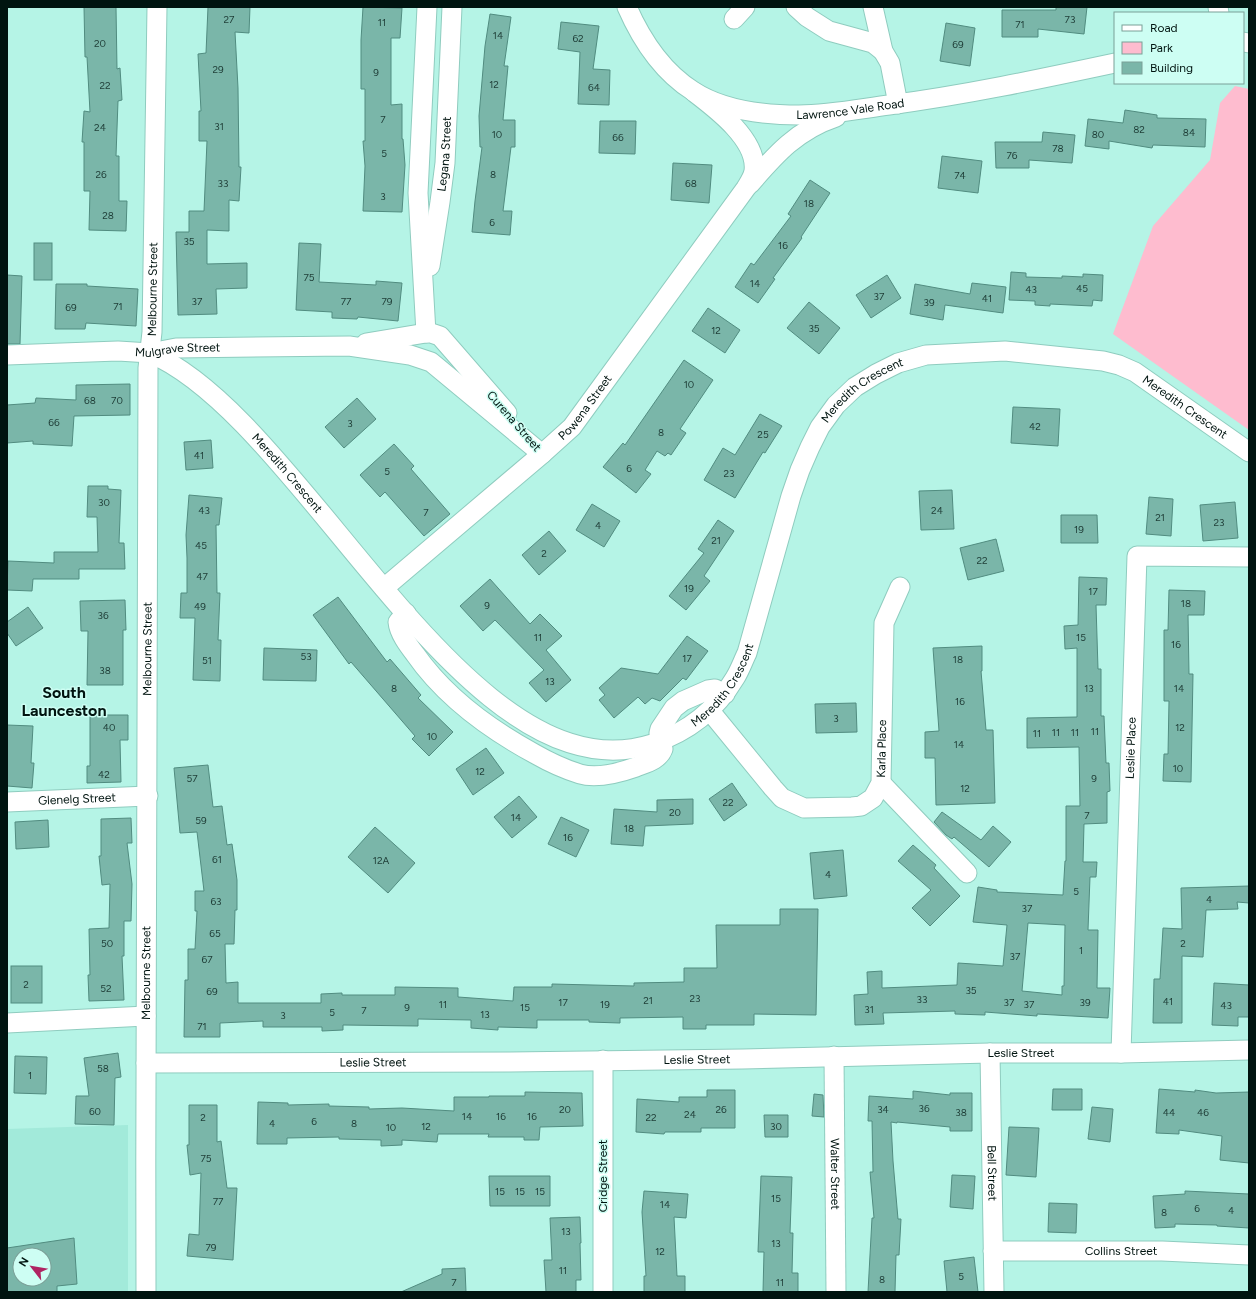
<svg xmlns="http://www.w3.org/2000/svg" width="1256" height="1299" font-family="Figtree,sans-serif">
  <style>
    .built { fill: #a2eada; fill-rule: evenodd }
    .green { fill: #febccf }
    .building { fill: #7ab6a9; stroke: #518c80; fill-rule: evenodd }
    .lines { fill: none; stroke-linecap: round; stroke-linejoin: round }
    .minor-casing { stroke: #8fccbf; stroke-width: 21 }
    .minor { stroke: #fff; stroke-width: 19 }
    .labels { text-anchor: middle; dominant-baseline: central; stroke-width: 3; stroke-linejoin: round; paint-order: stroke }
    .number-label { font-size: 10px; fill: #1e3c36 }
    .street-label { font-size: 12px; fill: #001410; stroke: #cdfef3 }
    .district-label { font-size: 16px; font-weight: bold; fill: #001410; stroke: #cdfef3 }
  </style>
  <rect width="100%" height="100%" fill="#b5f4e6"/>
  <path class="built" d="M128,1125V1292H7V1129ZM20,1255H44V1279H20Z"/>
  <path class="green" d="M1235,86L1249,89V430L1113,334L1153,226L1210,160L1220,103Z"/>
  <g class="building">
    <path d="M84,7H116L117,69L120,68L122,100L118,101L116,156H119V201H127L126,231L89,230L90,191H84V142H82L84,111L90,112L87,57H85Z"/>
    <path d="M208,7H250L249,33L235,32L238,88L239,167H241L239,201L229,200V231L207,230V264L247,263V288L216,289L217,314L178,315L176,232H189V211H204L207,141H199V111H201L198,54L206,53Z"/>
    <path d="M363,7L402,8L400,38H391V105L402,104V139H403L405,165L402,212L363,211L365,166L363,141H365V89H361V40Z"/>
    <path d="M1056,7H1087L1084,34L1038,29V37H1002V10H1056Z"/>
    <path d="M490,14L511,17L504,66H508L503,120H515V147H511L503,211H512L510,235L472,232L475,201L482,147H480L479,116L485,46Z"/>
    <path d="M561,22L599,26L593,69L610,70L609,105L578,104L580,52L558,49Z"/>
    <path d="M946,23L975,28L970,66L940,61Z"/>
    <path d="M1125,110L1157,115V118L1206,119L1205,147L1153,145L1152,148L1109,141V149L1085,146L1088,119L1123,123Z"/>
    <path d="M600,121H636L635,154L599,153Z"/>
    <path d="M1043,132L1075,135L1072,163L1029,160V168H996L995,142H1042Z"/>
    <path d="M942,156L982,161L978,193L938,188Z"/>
    <path d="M673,163L712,165L709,203L671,200Z"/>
    <path d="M810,180L830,193L801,237L802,238L773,278L775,279L758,303L735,287L751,263L754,265L791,216L788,214Z"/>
    <rect x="34" y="243" width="18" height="37"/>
    <path d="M299,243L321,244L319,282L376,285V281L402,283L398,321L358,317L357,319L332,318V312L296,310Z"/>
    <path d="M1011,272L1026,273V277L1062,278V276L1083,277V274L1103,275L1102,301L1093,300L1092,306L1050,304V306L1035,305V301L1009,300Z"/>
    <path d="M7,275L22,276L20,344H7Z"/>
    <path d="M887,275L901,298L871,318L856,295Z"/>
    <path d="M972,283L1006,287L1003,313L945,305L943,320L910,314L915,284L970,294Z"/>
    <path d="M56,284H87V286L138,289L136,326L86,323L85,329H55Z"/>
    <path d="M809,302L840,328L819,354L787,328Z"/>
    <path d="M708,308L740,330L725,353L692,331Z"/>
    <path d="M684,360L713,380L680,429L686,433L671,455L668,453L665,456L657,451L645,470L651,474L636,493L603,467L623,443L625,445Z"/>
    <path d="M130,384V415L74,416L72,446L33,444V441L7,443V405L35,403L36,398L76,400V385Z"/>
    <path d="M357,398L376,419L344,448L325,427Z"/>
    <path d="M1013,407L1060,409L1058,446L1011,443Z"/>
    <path d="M760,414L782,426L765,453L763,452L735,498L704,480L723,448L735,455Z"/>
    <path d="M211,440L213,468L186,470L184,442Z"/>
    <path d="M394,444L414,466L411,469L450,514L424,536L385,492L380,497L360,475Z"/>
    <path d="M88,486H108V489L121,490L119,543H124L125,569H79V579H33L32,591L7,590L8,561L54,563V552H98L97,517H87Z"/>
    <path d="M952,490L954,529L921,530L919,491Z"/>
    <path d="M189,495L222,498L219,525H216L217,593H220L218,640H221L220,681L193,680L195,618H180L181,593H187V558L186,535Z"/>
    <path d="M1149,497L1173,499L1171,536L1146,534Z"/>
    <path d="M1235,502L1238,538L1203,541L1200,505Z"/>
    <path d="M592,504L620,521L604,547L576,530Z"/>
    <path d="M1061,515H1097L1098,543H1061Z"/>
    <path d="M718,520L734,531L704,576L710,581L686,610L669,596L704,553L698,549Z"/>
    <path d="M549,531L566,551L539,575L522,555Z"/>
    <path d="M996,539L1004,571L968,580L960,548Z"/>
    <path d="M1079,577L1107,578L1106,605H1096L1098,669H1101V716H1104L1106,763H1109L1110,791L1107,792V823L1084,824L1083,862H1097L1096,877H1090L1088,930H1098L1097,988H1110L1108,1018L1037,1014V1016L985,1012V1015L955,1014V1011L883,1013L884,1024L855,1025L854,995L868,994L867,972L882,971V988L957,985L958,963L1003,966L1007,925L973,922L978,887L997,890V892L1063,895L1065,861H1066V806H1080L1079,747L1027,748V718L1077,717V648L1065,649L1064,626L1078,625ZM1028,923L1065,925L1064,986H1062V995L1022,991Z"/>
    <path d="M490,579L530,624L540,614L562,636L546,650L571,680L546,702L529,683L544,670L495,620L483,631L460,606Z"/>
    <path d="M1169,590L1205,591L1204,615H1188L1189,674H1193L1191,782L1163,781L1164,754H1168L1169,701H1164V630H1168Z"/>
    <path d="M338,597L387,662L390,659L421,695L418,698L453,732L429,756L412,739L415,736L351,662L349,664L313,615Z"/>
    <path d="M125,600L126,630H123V685H87L88,631H81L80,601Z"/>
    <path d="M28,607L43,628L16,646L7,633V622Z"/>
    <path d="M687,636L708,651L686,680L683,678L660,701L652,698L645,704L638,697L614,718L599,700L605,695L599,688L621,668L658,674Z"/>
    <path d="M982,646V671H981L986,730H993L995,803L936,805L935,758H925V732L939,731L933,648Z"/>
    <path d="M264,648L317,650L316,681L263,680Z"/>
    <path d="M856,703L857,732L816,733L815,704Z"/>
    <path d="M90,715H128V740H120L121,782L87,783V766H90Z"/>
    <path d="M7,725L33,726L31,763H34L32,788L7,786Z"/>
    <path d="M486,748L504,773L473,795L456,769Z"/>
    <path d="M208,765L213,807L222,806L227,845L232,844L237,880V910H235L234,944H225L226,983L238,982V1003H321V994L342,993V995H395V987L458,988V997L513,1001L514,987H552V984L634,986V983L684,982V968H717L716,925H780V909H818L816,1015L754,1014V1025H706V1029H683V1017L620,1018V1023L589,1022V1020H537V1028L498,1027V1030L471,1028V1020L418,1019V1026L343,1025V1030L322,1031V1027H263V1021L220,1023V1037H184L185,980H188V949H195L197,911H195V891H204L197,832L180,833L174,768Z"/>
    <path d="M732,783L747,805L724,821L709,799Z"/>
    <path d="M519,796L537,817L512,838L494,817Z"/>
    <path d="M693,799V824L645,826L643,846L611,844L614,809L657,812V800Z"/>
    <path d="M942,812L981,840L993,826L1011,842L989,867L954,837L952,839L946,835L934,822Z"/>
    <path d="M561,817L589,830L576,857L548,844Z"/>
    <path d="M131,818L132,843H127L132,884L131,921H124V956H122L124,1000L89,1001L88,975H90L89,929L109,928L110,884L102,885L99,856H101V819Z"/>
    <path d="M48,820L49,847L16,849L15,822Z"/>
    <path d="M375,827L415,863L388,893L348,857Z"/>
    <path d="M913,845L936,865L934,868L960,896L930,926L912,908L931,890L898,861Z"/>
    <path d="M843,850L847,896L814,899L810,853Z"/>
    <path d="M1249,886V903L1237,902L1238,909L1206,910L1203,957L1182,956V1023H1153L1154,979H1160L1163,928L1182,929L1181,888Z"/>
    <rect x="11" y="966" width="31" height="37"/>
    <path d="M1214,983L1249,985V1017H1238V1026L1212,1025Z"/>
    <path d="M118,1053L121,1077L115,1078L114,1125L75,1124L76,1096H89L84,1058Z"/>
    <path d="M15,1056L47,1057L46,1094L14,1093Z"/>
    <path d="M1053,1089H1082V1110H1052Z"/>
    <path d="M1159,1089L1195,1092V1090L1216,1093L1249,1092V1163L1220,1160L1222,1136L1179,1130V1134L1156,1133Z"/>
    <path d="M707,1090H735V1128H701V1132H665L664,1134L636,1132L637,1099L679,1102V1097H707Z"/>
    <path d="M913,1091L950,1095V1093H972V1131H950V1127L897,1122V1123L891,1122L893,1161L898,1219H901L899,1255H896L895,1292H868L872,1218H874L870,1172H873L872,1121H868L869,1096L913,1099Z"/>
    <path d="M525,1092L582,1093L583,1126L540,1127L539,1140H524V1137H488L489,1134H438L437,1142L402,1140V1145L381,1146V1140L339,1139V1137L287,1138V1144H257L258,1102L288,1103V1105L329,1104V1106L369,1107V1109L402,1108L454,1111V1097H489V1096H525Z"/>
    <path d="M814,1094L823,1095L824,1117L812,1116Z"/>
    <path d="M189,1105H217V1142L221,1141L227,1188H237L233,1260L187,1256L189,1234L199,1235L201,1173L190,1175L187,1145H189Z"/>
    <path d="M1092,1107L1113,1109L1110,1142L1088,1139Z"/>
    <path d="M764,1115H788V1137H765Z"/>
    <path d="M1009,1127L1039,1128L1036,1177L1006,1175Z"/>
    <path d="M952,1175L975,1176L973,1209L950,1207Z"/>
    <path d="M489,1176H550V1206H490Z"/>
    <path d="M761,1176L792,1177L790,1233H793L792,1273H798V1292H763L764,1252H758Z"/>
    <path d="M644,1191L688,1194L686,1218L674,1217L677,1276H685V1292H644V1276H646L642,1212Z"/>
    <path d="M1185,1191L1249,1194V1228L1217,1226V1225L1175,1224V1227L1155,1228L1153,1196L1185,1194Z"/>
    <path d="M1049,1203L1077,1204L1076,1233L1048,1232Z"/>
    <path d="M580,1217L581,1243H580L581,1280H576V1292H546L544,1260H552L550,1218Z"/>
    <path d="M74,1238L77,1284L57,1286V1292H7V1248ZM20,1255H44V1279H20Z"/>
    <path d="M974,1257L978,1292H947L944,1261Z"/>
    <path d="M465,1268L466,1292H401L442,1274V1269Z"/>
  </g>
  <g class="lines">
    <g class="minor-casing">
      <g id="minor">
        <path id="s1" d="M627,7C641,39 663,72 693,91C722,110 765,115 799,115C829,115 859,109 889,105C965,95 1040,79 1115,63"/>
        <path d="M796,7L807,17L829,31L873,43L883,51"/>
        <path d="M873,7L883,51L890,63L898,104"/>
        <path d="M1218,7L1219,13"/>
        <path d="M734,19L745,7"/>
        <path d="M1243,42L1249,43"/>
        <path d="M750,184C776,154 797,130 836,117"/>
        <path id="s2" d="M430,266L440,202L445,163L452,7"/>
        <path d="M426,333L418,193L427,7"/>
        <path d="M366,343L426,333H431L440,336L507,413"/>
        <path id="s3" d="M150,353C305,419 467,803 652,744C688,732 716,710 735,678C740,670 743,661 747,653L791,496L800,470L810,447L820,427L836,405L855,387L876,374L898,363L926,355L1005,351L1103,361L1119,365L1135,372L1249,452"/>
        <path id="s4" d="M7,355L118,351L150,353L176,348L349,346L410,355L431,362L542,454"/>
        <path id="s5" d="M384,588L542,454L572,427L746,188C749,183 753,177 754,171C758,140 715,108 694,92"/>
        <path d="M406,613L398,622C399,633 408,645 415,654C445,697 489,729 535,754C549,762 564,769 580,774C597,779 619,773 636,767C646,763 659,760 663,749L659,733L660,729L674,708L683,701L708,690L715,689L725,694"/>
        <path id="s6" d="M710,711L773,788L782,798L804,808L852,807L861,806L873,798L881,783L884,623L900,587"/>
        <path d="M881,783L967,873"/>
        <path id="s7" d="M7,802L148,796"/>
        <path d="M7,1023L146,1016"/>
        <path id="s8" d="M990,1053L994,1292"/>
        <path id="s9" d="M1121,1053L1137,556L1249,557"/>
        <path id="s10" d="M834,1056L836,1292"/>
        <path d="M603,1060V1292"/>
        <path id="s11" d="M146,1063L510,1062L743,1059L990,1053H1121L1249,1050"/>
        <path id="s12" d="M993,1251H1162L1249,1255"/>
        <path id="s13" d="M146,1292C145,984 148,676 148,368L152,332L157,7"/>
      </g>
    </g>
    <use href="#minor" class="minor"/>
  </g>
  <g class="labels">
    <g class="number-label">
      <text x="229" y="19">27</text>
      <text x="1070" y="19">73</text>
      <text x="382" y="22">11</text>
      <text x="1020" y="24">71</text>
      <text x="498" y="35">14</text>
      <text x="578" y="38">62</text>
      <text x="100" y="43">20</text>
      <text x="958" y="44">69</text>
      <text x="218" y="69">29</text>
      <text x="376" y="72">9</text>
      <text x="494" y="84">12</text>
      <text x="105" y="85">22</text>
      <text x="594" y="87">64</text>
      <text x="383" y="119">7</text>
      <text x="219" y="126">31</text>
      <text x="100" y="127">24</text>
      <text x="1139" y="129">82</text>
      <text x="1189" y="132">84</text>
      <text x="497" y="134">10</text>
      <text x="1098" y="134">80</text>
      <text x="618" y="137">66</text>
      <text x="1058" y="148">78</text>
      <text x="384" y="153">5</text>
      <text x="1012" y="155">76</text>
      <text x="101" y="174">26</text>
      <text x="493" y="174">8</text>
      <text x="960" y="175">74</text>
      <text x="223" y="183">33</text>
      <text x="691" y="183">68</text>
      <text x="383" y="196">3</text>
      <text x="809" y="203">18</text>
      <text x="108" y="215">28</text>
      <text x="492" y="222">6</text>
      <text x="189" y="241">35</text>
      <text x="783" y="245">16</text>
      <text x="309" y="277">75</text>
      <text x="755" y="283">14</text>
      <text x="1082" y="288">45</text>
      <text x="1031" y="289">43</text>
      <text x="879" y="296">37</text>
      <text x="987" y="298">41</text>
      <text x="197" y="301">37</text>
      <text x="346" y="301">77</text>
      <text x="387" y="301">79</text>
      <text x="929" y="302">39</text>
      <text x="118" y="306">71</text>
      <text x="71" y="307">69</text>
      <text x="814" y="328">35</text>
      <text x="716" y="330">12</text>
      <text x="689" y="384">10</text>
      <text x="90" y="400">68</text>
      <text x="117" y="400">70</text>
      <text x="54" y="422">66</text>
      <text x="350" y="423">3</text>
      <text x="1035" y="426">42</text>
      <text x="661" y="432">8</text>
      <text x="763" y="434">25</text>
      <text x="199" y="455">41</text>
      <text x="629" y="468">6</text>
      <text x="387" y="471">5</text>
      <text x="729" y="473">23</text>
      <text x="104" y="502">30</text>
      <text x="204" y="510">43</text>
      <text x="937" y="510">24</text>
      <text x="426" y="512">7</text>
      <text x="1160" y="517">21</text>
      <text x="1219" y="522">23</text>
      <text x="598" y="525">4</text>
      <text x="1079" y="529">19</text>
      <text x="716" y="540">21</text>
      <text x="201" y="545">45</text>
      <text x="544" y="553">2</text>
      <text x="982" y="560">22</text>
      <text x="202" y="576">47</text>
      <text x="689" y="588">19</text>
      <text x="1093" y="591">17</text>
      <text x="1186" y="603">18</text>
      <text x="487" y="605">9</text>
      <text x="200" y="606">49</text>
      <text x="103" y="615">36</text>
      <text x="538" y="637">11</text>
      <text x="1081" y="637">15</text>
      <text x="1176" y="644">16</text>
      <text x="306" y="656">53</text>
      <text x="687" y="658">17</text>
      <text x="958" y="659">18</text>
      <text x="207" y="660">51</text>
      <text x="105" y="670">38</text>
      <text x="550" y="681">13</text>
      <text x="394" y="688">8</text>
      <text x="1089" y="688">13</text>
      <text x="1179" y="688">14</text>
      <text x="960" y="701">16</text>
      <text x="836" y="718">3</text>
      <text x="109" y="727">40</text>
      <text x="1180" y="727">12</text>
      <text x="1095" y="731">11</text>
      <text x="1056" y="732">11</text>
      <text x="1075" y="732">11</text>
      <text x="1037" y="733">11</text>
      <text x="432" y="736">10</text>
      <text x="959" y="744">14</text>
      <text x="1178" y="768">10</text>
      <text x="480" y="771">12</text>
      <text x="104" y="774">42</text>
      <text x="192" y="778">57</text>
      <text x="1094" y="778">9</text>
      <text x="965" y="788">12</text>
      <text x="728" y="802">22</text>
      <text x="675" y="812">20</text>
      <text x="1087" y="815">7</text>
      <text x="516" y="817">14</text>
      <text x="201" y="820">59</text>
      <text x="629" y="828">18</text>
      <text x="568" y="837">16</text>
      <text x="217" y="859">61</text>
      <text x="381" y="860">12A</text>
      <text x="828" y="874">4</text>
      <text x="1076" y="891">5</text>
      <text x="1209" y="899">4</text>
      <text x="216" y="901">63</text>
      <text x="1027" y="908">37</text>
      <text x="215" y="933">65</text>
      <text x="107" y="943">50</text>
      <text x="1183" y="943">2</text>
      <text x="1081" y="950">1</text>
      <text x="1015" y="956">37</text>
      <text x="207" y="959">67</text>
      <text x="26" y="984">2</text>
      <text x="106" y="988">52</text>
      <text x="971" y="990">35</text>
      <text x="212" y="991">69</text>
      <text x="695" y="998">23</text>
      <text x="922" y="999">33</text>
      <text x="648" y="1000">21</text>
      <text x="1168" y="1001">41</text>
      <text x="563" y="1002">17</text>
      <text x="1009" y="1002">37</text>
      <text x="1085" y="1002">39</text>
      <text x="443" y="1004">11</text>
      <text x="605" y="1004">19</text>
      <text x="1029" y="1004">37</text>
      <text x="1226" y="1005">43</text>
      <text x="407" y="1007">9</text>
      <text x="525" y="1007">15</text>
      <text x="869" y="1009">31</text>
      <text x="364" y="1010">7</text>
      <text x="332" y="1012">5</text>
      <text x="485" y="1014">13</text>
      <text x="283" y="1015">3</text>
      <text x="202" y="1026">71</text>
      <text x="103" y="1068">58</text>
      <text x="30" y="1075">1</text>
      <text x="924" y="1108">36</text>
      <text x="565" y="1109">20</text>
      <text x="721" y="1109">26</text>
      <text x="883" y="1109">34</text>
      <text x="95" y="1111">60</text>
      <text x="961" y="1112">38</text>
      <text x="1169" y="1112">44</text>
      <text x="1203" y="1112">46</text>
      <text x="690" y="1114">24</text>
      <text x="467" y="1116">14</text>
      <text x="501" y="1116">16</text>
      <text x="532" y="1116">16</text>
      <text x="203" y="1117">2</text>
      <text x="651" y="1117">22</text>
      <text x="314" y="1121">6</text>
      <text x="272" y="1123">4</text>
      <text x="354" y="1123">8</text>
      <text x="426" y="1126">12</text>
      <text x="776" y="1126">30</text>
      <text x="391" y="1127">10</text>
      <text x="206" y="1158">75</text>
      <text x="500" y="1191">15</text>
      <text x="520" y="1191">15</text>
      <text x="540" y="1191">15</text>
      <text x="776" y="1198">15</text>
      <text x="218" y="1201">77</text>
      <text x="665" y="1204">14</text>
      <text x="1197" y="1208">6</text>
      <text x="1231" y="1210">4</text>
      <text x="1164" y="1212">8</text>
      <text x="566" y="1231">13</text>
      <text x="776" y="1243">13</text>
      <text x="211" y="1247">79</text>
      <text x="660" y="1251">12</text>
      <text x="563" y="1270">11</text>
      <text x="961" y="1276">5</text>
      <text x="882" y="1279">8</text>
      <text x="454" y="1282">7</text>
      <text x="780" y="1282">11</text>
    </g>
    <g class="street-label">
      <text stroke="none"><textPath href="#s1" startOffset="270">Lawrence Vale Road</textPath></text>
      <text stroke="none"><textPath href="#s2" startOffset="113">Legana Street</textPath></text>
      <text stroke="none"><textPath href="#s13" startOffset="1003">Melbourne Street</textPath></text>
      <text stroke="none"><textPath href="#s4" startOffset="171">Mulgrave Street</textPath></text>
      <text stroke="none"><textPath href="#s3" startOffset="1094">Meredith Crescent</textPath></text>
      <text stroke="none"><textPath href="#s5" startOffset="271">Powena Street</textPath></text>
      <text stroke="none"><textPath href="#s3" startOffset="1441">Meredith Crescent</textPath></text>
      <text transform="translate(514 421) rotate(49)">Curena Street</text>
      <text stroke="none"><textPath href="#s3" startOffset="184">Meredith Crescent</textPath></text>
      <text stroke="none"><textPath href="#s13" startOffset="643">Melbourne Street</textPath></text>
      <text stroke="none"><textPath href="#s3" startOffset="758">Meredith Crescent</textPath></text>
      <text stroke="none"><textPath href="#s9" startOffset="305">Leslie Place</textPath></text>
      <text stroke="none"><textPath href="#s6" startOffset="260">Karla Place</textPath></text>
      <text stroke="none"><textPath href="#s7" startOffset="70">Glenelg Street</textPath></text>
      <text stroke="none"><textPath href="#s13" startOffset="319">Melbourne Street</textPath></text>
      <text stroke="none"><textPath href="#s11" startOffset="875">Leslie Street</textPath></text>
      <text stroke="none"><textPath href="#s11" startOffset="551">Leslie Street</textPath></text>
      <text stroke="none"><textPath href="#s11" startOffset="227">Leslie Street</textPath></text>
      <text stroke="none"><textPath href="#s8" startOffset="120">Bell Street</textPath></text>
      <text stroke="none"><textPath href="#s10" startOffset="118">Walter Street</textPath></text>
      <text transform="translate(603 1176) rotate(-90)">Cridge Street</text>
      <text stroke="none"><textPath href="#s12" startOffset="128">Collins Street</textPath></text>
    </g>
    <g class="district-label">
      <text x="64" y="692">South<tspan x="64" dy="18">Launceston</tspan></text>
    </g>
  </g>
  <rect width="1256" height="1299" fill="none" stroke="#001410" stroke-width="16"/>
  <rect x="1114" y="12" width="130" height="72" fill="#cdfef3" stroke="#7ba098"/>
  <rect x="1122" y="25" width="20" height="6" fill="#ffffff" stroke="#7ba098"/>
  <text x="1150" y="32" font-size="12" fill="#001410">Road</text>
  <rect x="1122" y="42" width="20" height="12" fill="#febccf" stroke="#7ba098"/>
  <text x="1150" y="52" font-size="12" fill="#001410">Park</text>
  <rect x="1122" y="62" width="20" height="12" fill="#7ab6a9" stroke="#7ba098"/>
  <text x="1150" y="72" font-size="12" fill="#001410">Building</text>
  <g transform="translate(32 1267) rotate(301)"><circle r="19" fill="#cdfef3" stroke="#7ba098"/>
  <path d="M0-3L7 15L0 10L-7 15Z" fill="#af2462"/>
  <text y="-6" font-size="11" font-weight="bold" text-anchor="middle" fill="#001410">N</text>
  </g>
</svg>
